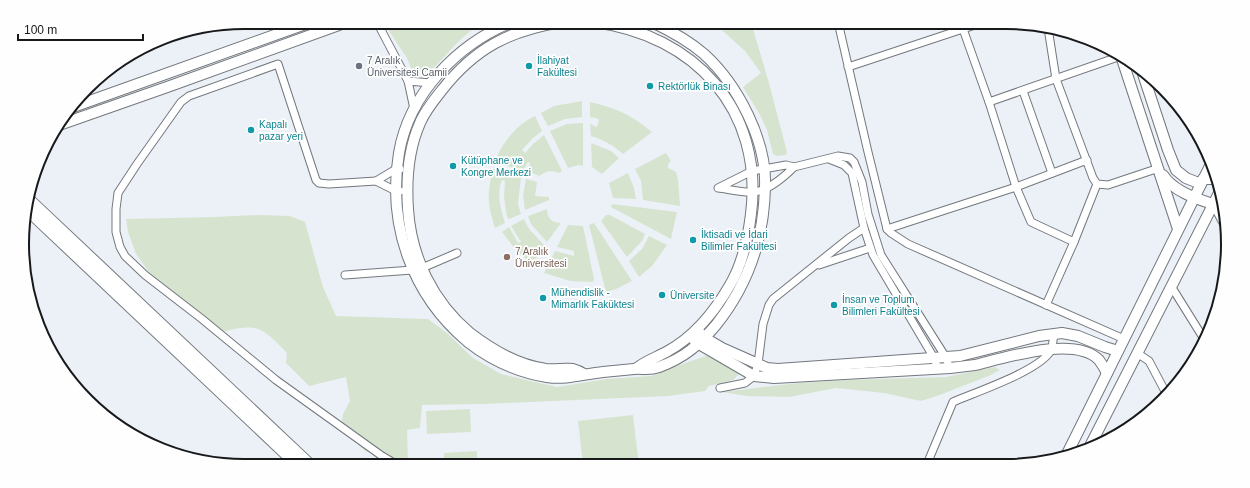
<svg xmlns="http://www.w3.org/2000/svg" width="1250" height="488" font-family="Arial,sans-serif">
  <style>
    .green { fill: #d6e4cf }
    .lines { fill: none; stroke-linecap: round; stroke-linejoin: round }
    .street-casing { stroke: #73787e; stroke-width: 9 }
    .secondary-casing { stroke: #73787e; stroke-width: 12 }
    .street { stroke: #fff; stroke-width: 7 }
    .secondary { stroke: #fff; stroke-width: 10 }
    .worship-dot { fill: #6b7280; stroke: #fefefe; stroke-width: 1.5 }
    .culture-dot { fill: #0f9aa8; stroke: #fefefe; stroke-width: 1.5 }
    .education-dot { fill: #8d6e63; stroke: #fefefe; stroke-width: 1.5 }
    .labels { text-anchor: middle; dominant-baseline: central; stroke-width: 3.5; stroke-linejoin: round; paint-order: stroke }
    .worship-label { font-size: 10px; fill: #5b616d; stroke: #fefefe; text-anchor: start }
    .culture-label { font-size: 10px; fill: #0d838f; stroke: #fefefe; text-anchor: start }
    .education-label { font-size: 10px; fill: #785e54; stroke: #fefefe; text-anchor: start }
    .rim { fill: none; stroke: #17191b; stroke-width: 2 }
  </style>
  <rect width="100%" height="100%" fill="#ecf1f8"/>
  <g class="green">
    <path d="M392,22H486C463,32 448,54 430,72L419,73L411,68L407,58L391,34L389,30L393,24Z"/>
    <path d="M713,22H751L769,83L787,152L786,155L777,156L773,154L767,130L760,115L743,87L761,73L745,51Z"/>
    <path d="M582,101V117L565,119L548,126L541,113L554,106Z"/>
    <path d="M590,102C618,109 630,114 652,132L623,154C613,145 604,140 591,136L590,124L597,127L599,119L590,117Z"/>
    <path d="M535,116L542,131L533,138L522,150L525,153L533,144L544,135L562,171L559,173C551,170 546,171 539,176L528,171L530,163L528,162L523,171L495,162C501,144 517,124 535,116Z"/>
    <path d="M583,123V166L579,165L568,168L550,131L567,124Z"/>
    <path d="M591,143L611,151L619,158L602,174L592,167Z"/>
    <path d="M666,153L671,161L668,164V168L676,172L678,179L680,206L643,200L641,181L635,169Z"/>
    <path d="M493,169L521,177L518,204L521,214L509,219L507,217L504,197L505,181L502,180C496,193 501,209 505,223L495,228C487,203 487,194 493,169Z"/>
    <path d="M628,173L634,188L636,199L613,198L609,183Z"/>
    <path d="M526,179L537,182L535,196L549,197V200L525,210L523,195Z"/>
    <path d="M612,204L677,212L671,239L611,207Z"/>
    <path d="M547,209C547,218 552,223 561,223L547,242L531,224L528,216Z"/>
    <path d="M258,215L290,216L305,222L323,287L336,316L428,319L448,334L473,358L501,374L557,387L607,379L652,376L688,362L709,355L739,374L733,380L709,386L705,391L668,396L482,404L422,405L420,428L407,430L408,462L365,451L341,427L343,414L350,401L346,377L309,386L286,363L287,353C278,344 270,334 258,329C248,325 227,330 218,334L158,285L136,254L128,232L126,219L214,217Z"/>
    <path d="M606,215H610L645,234L642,241L627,257L601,221Z"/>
    <path d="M524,219L529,229L545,246L532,264L515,249L502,232L509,227L518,243L521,242L511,226Z"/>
    <path d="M594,223L632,281L616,289L606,292L589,225Z"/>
    <path d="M568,225L583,226L594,279L593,282L570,281L544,273L555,251L574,256V251L557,247Z"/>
    <path d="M649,236L667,245L652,266L639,277L629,261L642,249Z"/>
    <path d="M995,367L1000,370L991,375L937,396L921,401L884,393L836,388L789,397L747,396L722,392L799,383L846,380L946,377Z"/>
    <path d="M470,409L471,432L427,434L426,411Z"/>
    <path d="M633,415L639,465H583L578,421Z"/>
    <path d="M477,451V465L444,466V453Z"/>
  </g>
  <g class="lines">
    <g class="street-casing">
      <g id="street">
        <path d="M379,22V26L408,81"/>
        <path d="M838,22L868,152L887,229L891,233L908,244L1124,339"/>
        <path d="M1048,28L1056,79L1093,178L1097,184L1108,185L1159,168"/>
        <path d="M963,29L989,102L1016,187L1087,160"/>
        <path d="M848,67L984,22"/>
        <path d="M1023,91L1052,173"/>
        <path d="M989,102L1118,57"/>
        <path d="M414,109L408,81L431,83"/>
        <path d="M829,159L844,165L852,173L864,228L873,255L934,358L938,369"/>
        <path d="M786,165L794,167C784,177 768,191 753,192C743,193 728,189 718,188L752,171Z"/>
        <path d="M794,167L838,156L850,158L854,162L862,182L868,214L881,255L945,356L950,368"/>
        <path d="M400,169H396L376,181L396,191H400"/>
        <path d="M376,181L329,184L319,183L316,180L278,64L189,96L181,102L137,164L118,193L116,209V232L120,247L125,256L145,275L202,319L276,380L382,456L399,466"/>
        <path d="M1213,204L1225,227"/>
        <path d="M887,229L1016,187L1031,222L1074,242L1046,305"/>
        <path d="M1074,242L1097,184"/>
        <path d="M819,265L870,248"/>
        <path d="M345,275L412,270L422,268L457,253"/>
        <path d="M1171,286L1204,339"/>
        <path d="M1137,353L1149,361L1167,395"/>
        <path d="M720,388L745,383L754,376L758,364L763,324L769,305L773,299L849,238L864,228"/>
        <path d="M927,464L953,402C976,392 1036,372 1050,352C1053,347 1053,339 1054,334"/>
      </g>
    </g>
    <g class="secondary-casing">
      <g id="secondary">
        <path d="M512,22C457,44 409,94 399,153C387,225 412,295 468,342C491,360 517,372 547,377C566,380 584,374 603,372C613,371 623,370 634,369C644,368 648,371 659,367C684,358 699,345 716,325C748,285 764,238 765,187C767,141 738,85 704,54C689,41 671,31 652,22"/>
        <path d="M562,22C510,30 475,48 442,90C434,100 425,111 420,123C408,150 406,179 408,209C411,257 433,302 470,333C492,350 518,365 546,369C555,370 564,368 573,369C577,370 581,372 584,374"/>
        <path d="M594,22C695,35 764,110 751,214C748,239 743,263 730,285C715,311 695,336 668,351C658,357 647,360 637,368"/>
        <path d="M1122,59L1178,229"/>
        <path d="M1141,68L1168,150L1176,170L1186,178L1201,184"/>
        <path d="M73,107L311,22"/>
        <path d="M59,125L170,86L347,22"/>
        <path d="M1163,175C1173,191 1196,199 1213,204"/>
        <path d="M1203,179H1214"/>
        <path d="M29,199L312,466"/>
        <path d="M26,209L298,466"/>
        <path d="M700,333L705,338L722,348L767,368L778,369L960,356L1039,336L1062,333L1078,336L1105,347L1118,351"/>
        <path d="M694,340L699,344L754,376L774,378L950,368C958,367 967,366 975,365C1004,358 1075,335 1099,360C1102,364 1105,369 1107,373"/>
        <path d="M1089,448L1219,193"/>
        <path d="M1067,454L1210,166"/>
      </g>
    </g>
    <use href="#street" class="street"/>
    <use href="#secondary" class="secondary"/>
  </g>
  <circle class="worship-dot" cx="359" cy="66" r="4"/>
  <g class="culture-dot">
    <circle cx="529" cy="66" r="4"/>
    <circle cx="650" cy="86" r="4"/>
    <circle cx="251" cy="130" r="4"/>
    <circle cx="453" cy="166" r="4"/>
    <circle cx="693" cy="240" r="4"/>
    <circle cx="662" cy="295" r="4"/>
    <circle cx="543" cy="298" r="4"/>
    <circle cx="834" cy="305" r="4"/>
  </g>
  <circle class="education-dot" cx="507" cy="257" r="4"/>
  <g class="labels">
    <g class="worship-label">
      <text x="367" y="60">7 Aralık<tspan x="367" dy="12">Üniversitesi Camii</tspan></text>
    </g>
    <g class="culture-label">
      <text x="537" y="60">İlahiyat<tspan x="537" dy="12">Fakültesi</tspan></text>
      <text x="658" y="86">Rektörlük Binası</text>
      <text x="259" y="124">Kapalı<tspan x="259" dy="12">pazar yeri</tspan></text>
      <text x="461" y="160">Kütüphane ve<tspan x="461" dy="12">Kongre Merkezi</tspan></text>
      <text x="701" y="234">İktisadi ve İdari<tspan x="701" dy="12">Bilimler Fakültesi</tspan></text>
      <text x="551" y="292">Mühendislik -<tspan x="551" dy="12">Mimarlık Faküktesi</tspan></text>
      <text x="670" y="295">Üniversite</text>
      <text x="842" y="299">İnsan ve Toplum<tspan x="842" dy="12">Bilimleri Fakültesi</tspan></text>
    </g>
    <g class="education-label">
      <text x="515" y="251">7 Aralık<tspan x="515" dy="12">Üniversitesi</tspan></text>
    </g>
  </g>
  <path d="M0 0H1250V488H0ZM244 29H1006A215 215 0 0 1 1221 244V244A215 215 0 0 1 1006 459H244A215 215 0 0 1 29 244V244A215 215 0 0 1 244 29Z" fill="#fefefe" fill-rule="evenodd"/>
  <path class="rim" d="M244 29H1006A215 215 0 0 1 1221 244V244A215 215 0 0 1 1006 459H244A215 215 0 0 1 29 244V244A215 215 0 0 1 244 29Z"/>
  <path d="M18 34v6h125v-6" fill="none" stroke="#17191b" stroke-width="2"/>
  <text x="24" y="34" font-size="12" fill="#17191b" stroke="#fefefe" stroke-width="3" paint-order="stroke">100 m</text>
</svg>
